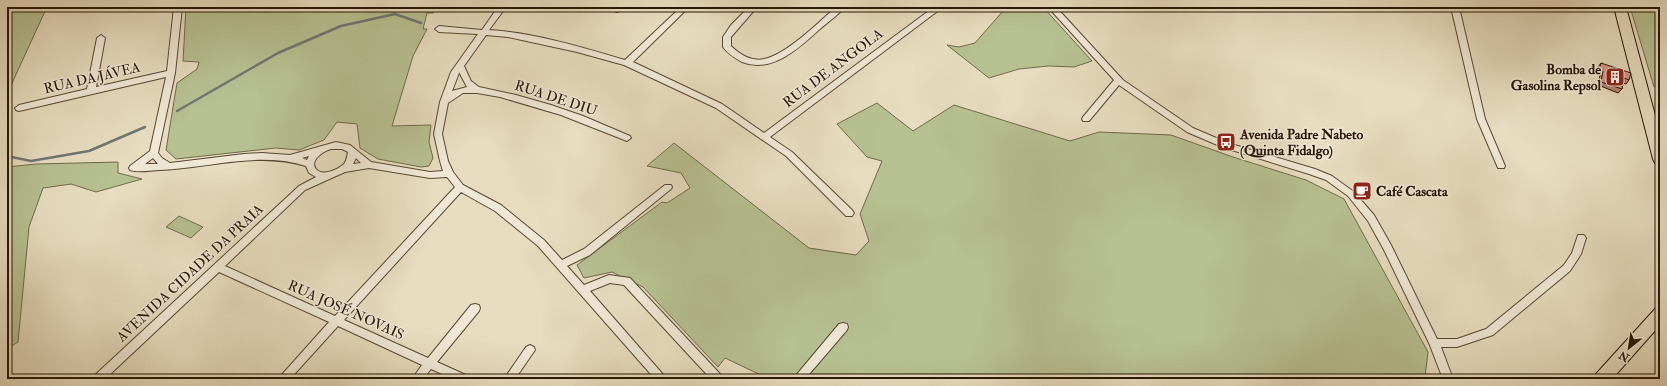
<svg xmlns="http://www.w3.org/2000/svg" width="1667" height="386" font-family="'IM FELL Double Pica',serif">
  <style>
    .green { fill: #b6c091; stroke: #6f6a4c }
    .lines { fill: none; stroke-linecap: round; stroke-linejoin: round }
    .stream { stroke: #6e7774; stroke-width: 2.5 }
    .street-casing { stroke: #584734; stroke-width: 2 }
    .primary-casing { stroke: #281506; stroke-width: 2 }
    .street { fill: #efe8d5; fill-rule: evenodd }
    .primary { fill: #e7dcbf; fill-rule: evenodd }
    .wall { fill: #b68174; stroke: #281506 }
    .building { fill: #d49687; stroke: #281506 }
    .labels { text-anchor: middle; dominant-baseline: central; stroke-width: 3; stroke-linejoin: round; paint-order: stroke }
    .street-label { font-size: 14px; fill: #281506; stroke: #efe8d5 }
    .poi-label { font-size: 14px; font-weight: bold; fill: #281506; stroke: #efe8d5; text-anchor: start }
  </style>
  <rect width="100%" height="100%" fill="#e7dcbf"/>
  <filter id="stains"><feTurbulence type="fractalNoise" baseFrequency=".005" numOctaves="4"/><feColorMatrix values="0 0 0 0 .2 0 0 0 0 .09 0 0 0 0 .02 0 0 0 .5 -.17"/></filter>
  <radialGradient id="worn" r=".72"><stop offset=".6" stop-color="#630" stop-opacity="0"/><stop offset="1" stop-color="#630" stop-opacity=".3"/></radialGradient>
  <g class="green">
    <path d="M7,7H47L7,94Z"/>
    <path d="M186,7H250L265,12L289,7H436L433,13H427L423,29H427L413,56L392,126L431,125L429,142L433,158L429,166L421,167L378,159L360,148L357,124L337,122L324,140L299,150L276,148L176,159L166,150L177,83L197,69L199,62L183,61Z"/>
    <path d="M1005,7H1043L1092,61L1074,67L1048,66L1019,69L989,78L947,45L959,47L975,43L1002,12Z"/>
    <path d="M1630,7H1660V88L1654,87Z"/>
    <path d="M877,103L913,131L954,105L1070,141L1099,132L1171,135L1233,157L1306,180L1344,199L1428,352L1425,377L1426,379H769L725,358L718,367L643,287L612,272L584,278L577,265L662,202L667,203L690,188L681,173L647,166L674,143L809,248L856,255L869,241L860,214L882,161L867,157L837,124Z"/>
    <path d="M118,162V173L142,179L96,192L71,184L43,188L29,227L18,342L7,349V167L36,164Z"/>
    <path d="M179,216L203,227L191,238L166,227Z"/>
  </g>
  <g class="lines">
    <g class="stream">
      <path d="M177,111L278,53L341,26L395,14L421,23"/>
      <path d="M7,156L31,161L89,151L145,127"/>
    </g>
    <g class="street-casing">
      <g id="street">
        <path d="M174,7H182L175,73L158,153L162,158L170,163L244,154L262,153L290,155L336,142L350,145L371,162L430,172L443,171L440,161L434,134L440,102L451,72L478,34L439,32L435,29L439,26L482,30L498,7H506L489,30C535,33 581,47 625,60L681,7H689L633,62L722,104L764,133L934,7H943L770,137L792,152L852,210L854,213L852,216H846L786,156L716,108L624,65L577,52L508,37L486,35L464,66L471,81L479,87L516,95L551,105L583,116L630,136L631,138L627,141L561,115L500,97L477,93H463L448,103L442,134L448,161L453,172L463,185L501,205L544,240L562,260L584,249L665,185H671L672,187L671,189L590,255L567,266L584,285L609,275L630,278L722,376L723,379H711L624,285L610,283L590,291L667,379H655L538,246L495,211L461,192L344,320L428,358L471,305L475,304L479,305L480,308L479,311L437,362L468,376L469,379H453L431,369L423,379H412L422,365L338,326L290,379H278L329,322L219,272L105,379H93L94,376L299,186L316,177L309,173L306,166C258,151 209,168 160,170C151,170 139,173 130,170L129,168L130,166L150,151L166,77L19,111L16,110L15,108L19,105L87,89L97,38L101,35L105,38L96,87L167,71ZM459,72L467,87L452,91L459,73ZM331,149H342L348,152C347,156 347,160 344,164C339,169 322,177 316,169C309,160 324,151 331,149ZM309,156L307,160L302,158ZM153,158L158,164H145ZM356,158L361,163L353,164ZM369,168L430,178L447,177L455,187L335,316L225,266L305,190L345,172Z"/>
        <path d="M605,7H616L621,10L617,12Z"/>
        <path d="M734,7H757L731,37V46C739,54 752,62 764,59C786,55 819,22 836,7H845C838,15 828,22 820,29C799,48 772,74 742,62C735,58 728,54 723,47V37L731,25L744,12Z"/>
        <path d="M1048,7H1056L1123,80L1193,128L1228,143L1315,169L1332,176L1354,192L1374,215L1391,245L1437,339H1457L1486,329L1564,265L1572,253L1578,235H1584L1586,238L1581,254L1570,271L1493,335L1457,347H1441L1453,379H1443L1429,343L1384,250L1368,221L1348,196L1326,180L1309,174L1222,147L1187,132L1119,85L1089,121H1083L1082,119L1083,117L1114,80Z"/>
        <path d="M1451,7H1459L1485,119L1505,166L1504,168H1498L1477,119Z"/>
        <path d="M843,323L847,324L848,327L847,330L805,379H793L839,324Z"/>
        <path d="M530,345L534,347L535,350L515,379H504L526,347Z"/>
      </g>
    </g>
    <g class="primary-casing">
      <g id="primary">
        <path d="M1614,7H1626L1660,134V164L1655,163L1653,159Z"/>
        <path d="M1660,307V325L1612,379H1594L1596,374L1655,309Z"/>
      </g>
    </g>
    <use href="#street" class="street"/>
    <use href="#primary" class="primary"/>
  </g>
  <path class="wall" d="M1601,63L1629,80L1626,84L1623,83L1622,89L1618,93L1598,85L1600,75L1596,73L1598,67Z"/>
  <path class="building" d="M1601,63L1631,73L1629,80L1624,78L1622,89L1601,82L1603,71L1599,70Z"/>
  <defs>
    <g id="building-square" transform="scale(1)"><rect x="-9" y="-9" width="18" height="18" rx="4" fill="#8f2418" stroke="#efe8d5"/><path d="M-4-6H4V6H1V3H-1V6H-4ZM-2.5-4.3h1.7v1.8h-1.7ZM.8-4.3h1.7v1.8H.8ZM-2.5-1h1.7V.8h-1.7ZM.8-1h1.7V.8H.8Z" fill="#fff"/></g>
    <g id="bus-square" transform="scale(1)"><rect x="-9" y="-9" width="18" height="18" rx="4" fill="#8f2418" stroke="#efe8d5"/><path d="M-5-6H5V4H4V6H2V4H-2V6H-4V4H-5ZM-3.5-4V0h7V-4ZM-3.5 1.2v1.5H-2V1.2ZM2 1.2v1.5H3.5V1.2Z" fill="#fff"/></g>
    <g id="cafe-square" transform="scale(1)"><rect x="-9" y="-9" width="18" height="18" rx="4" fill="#8f2418" stroke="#efe8d5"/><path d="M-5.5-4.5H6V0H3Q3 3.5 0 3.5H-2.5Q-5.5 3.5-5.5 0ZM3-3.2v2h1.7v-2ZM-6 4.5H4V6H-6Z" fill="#fff"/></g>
  </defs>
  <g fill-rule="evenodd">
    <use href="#building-square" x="1615" y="77"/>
    <use href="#bus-square" x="1226" y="142"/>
    <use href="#cafe-square" x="1362" y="191"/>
  </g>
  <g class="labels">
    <g class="street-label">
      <text transform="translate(833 68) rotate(-37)">RUA DE ANGOLA</text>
      <text transform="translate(92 78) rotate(-13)">RUA DA JÁVEA</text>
      <text transform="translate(556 98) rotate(18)">RUA DE DIU</text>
      <text transform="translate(190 273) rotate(-43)">AVENIDA CIDADE DA PRAIA</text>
      <text transform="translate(346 310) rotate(24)">RUA JOSÉ NOVAIS</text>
    </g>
    <g class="poi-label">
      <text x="1601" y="69" text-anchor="end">Bomba de<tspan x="1601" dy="16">Gasolina Repsol</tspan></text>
      <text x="1240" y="134">Avenida Padre Nabeto<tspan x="1240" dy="16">(Quinta Fidalgo)</tspan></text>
      <text x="1376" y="191">Café Cascata</text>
    </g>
  </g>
  <rect width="1667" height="386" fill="none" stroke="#e7dcbf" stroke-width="24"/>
  <rect x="8" y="8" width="1651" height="370" fill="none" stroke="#281506" stroke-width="2"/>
  <rect x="12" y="12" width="1643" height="362" fill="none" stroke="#281506"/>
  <g transform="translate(1629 348) rotate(210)" stroke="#efe8d5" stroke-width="3" paint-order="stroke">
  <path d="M0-3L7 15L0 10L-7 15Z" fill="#281506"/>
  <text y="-6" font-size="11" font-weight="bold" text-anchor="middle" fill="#281506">N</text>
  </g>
  <rect width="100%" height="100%" filter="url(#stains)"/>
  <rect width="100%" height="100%" fill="url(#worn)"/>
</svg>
